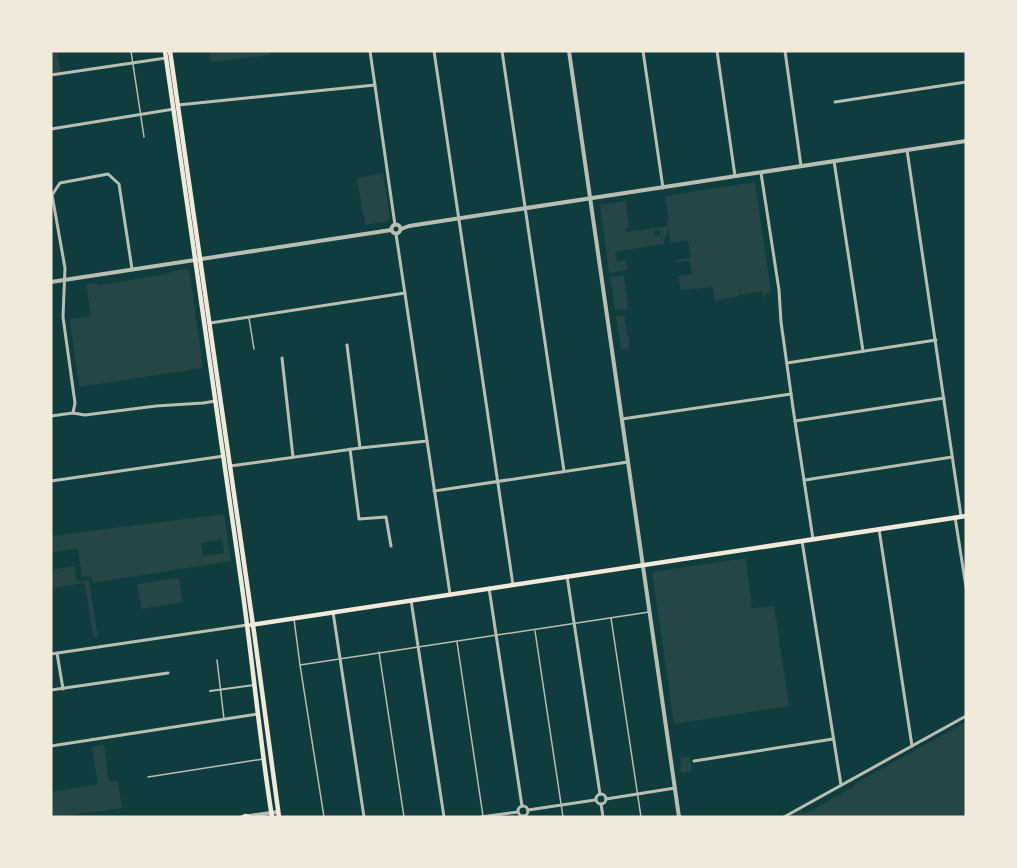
<svg xmlns="http://www.w3.org/2000/svg" width="1017" height="868" font-family="Rubik,sans-serif">
  <style>
    .green { fill: #244646; fill-rule: evenodd }
    .lines { fill: none; stroke-linecap: round; stroke-linejoin: round }
    .service { stroke: #b8beb3; stroke-width: 1.5 }
    .pedestrian { stroke: #b8beb3; stroke-width: 2 }
    .minor { stroke: #b8beb3; stroke-width: 3 }
    .tertiary { stroke: #b8beb3; stroke-width: 4 }
    .secondary { stroke: #f1e9da; stroke-width: 4.5 }
    .primary { stroke: #f1e9da; stroke-width: 4.5 }
  </style>
  <rect width="100%" height="100%" fill="#0f3d3e"/>
  <g class="green">
    <path d="M51,51H57L61,73L51,75Z"/>
    <path d="M209,51H270V55L211,62Z"/>
    <path d="M383,173L390,218L387,221L365,225L357,178Z"/>
    <path d="M755,182L771,293L764,294L765,301H764L762,291L738,295V296L715,301L713,287L681,290L678,276L692,274L690,261L677,262L676,260L691,258L688,240L671,243L668,229L664,240L660,235V230H656L654,232L655,236H659L664,241V244L615,252L617,262L626,260L628,270L609,273L600,205L626,201L629,228H626V232L663,227L668,226L667,221L669,220L665,196Z"/>
    <path d="M186,269L188,270L190,274L203,368L79,387L70,319L91,316L86,284L92,283L100,285L167,274L173,271Z"/>
    <path d="M624,275L628,309L615,310L610,277Z"/>
    <path d="M624,315L627,336L629,337V347L627,349L621,350L616,316Z"/>
    <path d="M224,514L231,561L93,583L90,576L82,577L78,548L51,553V536ZM222,539L224,553L203,556L201,543Z"/>
    <path d="M746,558L752,608L774,606L789,706L674,724L652,572Z"/>
    <path d="M74,566L77,582L89,580L98,638H93L85,583L51,588V570Z"/>
    <path d="M179,578L182,602L141,609L137,584Z"/>
    <path d="M966,722V817H789L802,810V813L804,812L805,814L853,787L856,783Z"/>
    <path d="M104,744L109,782L118,781L122,808L71,815L70,817H51V792L98,784L92,747Z"/>
    <path d="M690,756L692,771L681,773L680,758Z"/>
  </g>
  <g class="lines">
    <g class="service">
      <path d="M131,51L144,137"/>
      <path d="M249,318L254,349"/>
      <path d="M611,618L641,817"/>
      <path d="M294,619L300,665L324,817"/>
      <path d="M535,631L563,817"/>
      <path d="M457,642L483,816"/>
      <path d="M379,652L404,817"/>
      <path d="M217,660L224,719"/>
      <path d="M300,665L649,612"/>
      <path d="M148,777L263,759"/>
    </g>
    <path class="pedestrian" d="M210,691L254,685"/>
    <g class="minor">
      <path d="M370,51L395,225"/>
      <path d="M434,51L513,585"/>
      <path d="M502,51L564,471"/>
      <path d="M643,51L663,188"/>
      <path d="M717,51L735,176"/>
      <path d="M785,51L801,166"/>
      <path d="M51,75L166,58"/>
      <path d="M835,102L966,82"/>
      <path d="M178,105L375,85"/>
      <path d="M51,129L174,109"/>
      <path d="M907,150L961,516"/>
      <path d="M834,161L863,351"/>
      <path d="M761,173L779,290L781,322L793,408L813,539"/>
      <path d="M396,234L450,594"/>
      <path d="M210,323L405,293"/>
      <path d="M347,345L360,448"/>
      <path d="M282,358L293,457"/>
      <path d="M787,363L936,340"/>
      <path d="M73,413L75,403L63,317L65,268L52,195L60,183L108,174L119,184L132,269"/>
      <path d="M51,416L73,413L85,415L156,406L203,403L216,401"/>
      <path d="M622,419L791,394"/>
      <path d="M795,421L944,398"/>
      <path d="M350,449L359,519L386,517L391,546"/>
      <path d="M230,466L360,448L427,441"/>
      <path d="M805,480L952,457"/>
      <path d="M51,481L224,456"/>
      <path d="M434,491L628,462"/>
      <path d="M955,517L966,587"/>
      <path d="M879,529L912,746"/>
      <path d="M802,541L841,785"/>
      <path d="M567,576L600,794"/>
      <path d="M489,588L522,806"/>
      <path d="M411,600L444,817"/>
      <path d="M333,612L364,817"/>
      <path d="M57,653L63,689"/>
      <path d="M51,654L247,625"/>
      <path d="M51,690L168,673"/>
      <path d="M51,746L258,714"/>
      <path d="M694,761L833,739"/>
      <circle cx="601" cy="799" r="5"/>
      <path d="M606,799L675,788"/>
      <path d="M601,804L603,817"/>
      <circle cx="523" cy="811" r="5"/>
      <path d="M528,810L595,800"/>
      <path d="M481,817L518,812"/>
      <path d="M784,817L966,716"/>
    </g>
    <g class="tertiary">
      <path d="M569,51L679,817"/>
      <circle cx="396" cy="229" r="4.5"/>
      <path d="M401,229L409,226L966,141"/>
      <path d="M51,282L391,230"/>
      <path d="M242,817L278,812"/>
    </g>
    <path class="secondary" d="M251,625L966,516"/>
    <g class="primary">
      <path d="M165,51C190,225 216,399 240,573C252,654 259,736 272,817"/>
      <path d="M170,51L254,632L279,817"/>
      <path d="M245,816L248,817"/>
    </g>
  </g>
  <rect width="1017" height="868" fill="none" stroke="#f1e9da" stroke-width="105"/>
</svg>
